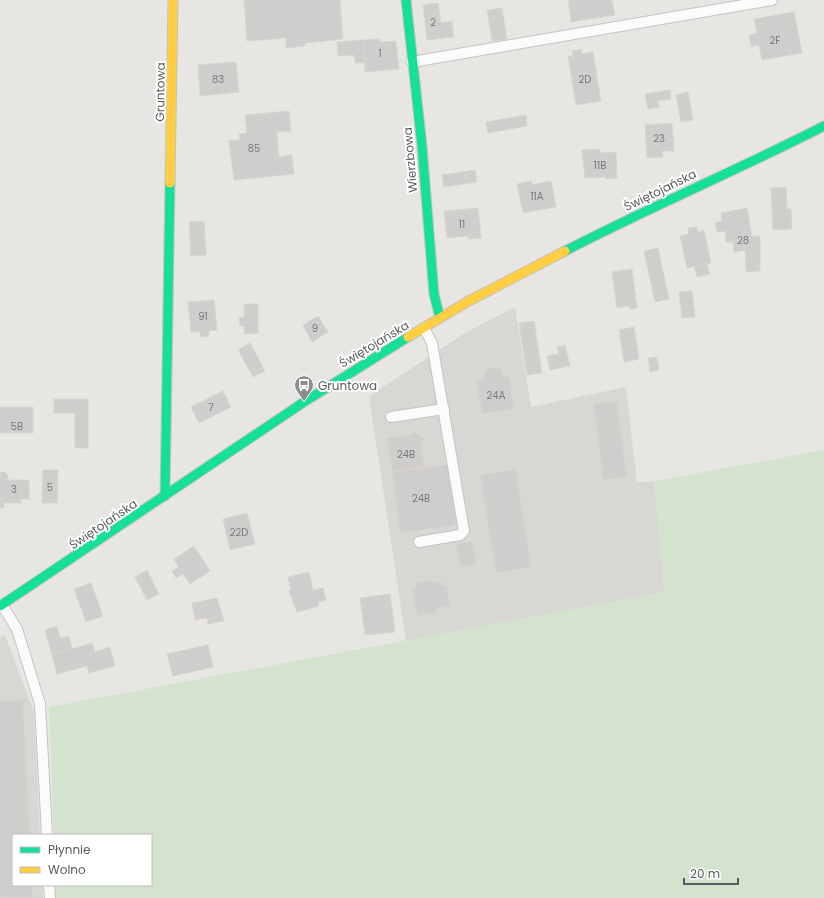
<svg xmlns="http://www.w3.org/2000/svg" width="824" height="898" font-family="Poppins,sans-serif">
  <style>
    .industrial { fill: #d9d7d4 }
    .green { fill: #d4e3ce }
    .building { fill: #d0cecc; stroke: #d8d5d2 }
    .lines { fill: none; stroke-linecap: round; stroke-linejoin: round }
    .lane-casing { stroke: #c4c3c4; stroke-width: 12 }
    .fast-casing { stroke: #c3c3c4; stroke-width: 11 }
    .slow-casing { stroke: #c3c3c4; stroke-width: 11 }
    .lane { stroke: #fcfbfb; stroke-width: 10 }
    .fast { stroke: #16e098; stroke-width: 9 }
    .slow { stroke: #ffcf43; stroke-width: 9 }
    .labels { text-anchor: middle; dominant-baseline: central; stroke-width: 4; stroke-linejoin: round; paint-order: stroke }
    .number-label { font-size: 10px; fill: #787a7c }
    .street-label { font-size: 12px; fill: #595d60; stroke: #fff }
    .poi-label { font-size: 12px; fill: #595d60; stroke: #fff; text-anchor: start }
  </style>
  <rect width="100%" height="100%" fill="#e8e6e3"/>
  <g class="industrial">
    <path d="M515,307L531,407L626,387L637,483L654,481L665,592L406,641L369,396L465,333Z"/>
    <path d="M5,635L34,712L40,835H13V885H43V898H0V638Z"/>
  </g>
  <path class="green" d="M824,450V898H56L55,885H151V835H54L49,707L664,592L654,481Z"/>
  <g class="building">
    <path d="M244,0H340L343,39L305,43V46L286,48V38L247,41Z"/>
    <path d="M568,0H612L615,15L571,22Z"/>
    <path d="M438,3L441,23L452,21L454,37L427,40L423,5Z"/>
    <path d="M502,8L507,39L492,41L487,10Z"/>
    <path d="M794,12L802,53L762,60L759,45L751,46L749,35L757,33L754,19Z"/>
    <path d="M379,39L380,42L396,41L399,69L365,72L363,40Z"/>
    <path d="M363,40L365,63H355L354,55L338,56L337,42Z"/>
    <path d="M581,49L582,54L593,52L601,101L576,105L568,56H573L572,51Z"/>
    <path d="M236,62L239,92L200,96L198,65Z"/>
    <path d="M670,90L671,99L658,101L659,107L648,109L645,94Z"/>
    <path d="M688,92L693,120L681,122L676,95Z"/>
    <path d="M289,111L291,131L277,132L279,157L292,155L294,174L234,180L229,141L240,140L239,134L247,133L245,115Z"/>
    <path d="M526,115L527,126L488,133L486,122Z"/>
    <path d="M672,123L674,151H662L663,157L647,158L645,125Z"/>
    <path d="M600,149V153L616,152L617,178L606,179V177L585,178L582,150Z"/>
    <path d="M475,170L477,182L444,187L442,175Z"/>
    <path d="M531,181L532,185L551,181L556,207L523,213L517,184Z"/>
    <path d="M786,187L787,209H791L792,229L773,230L771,188Z"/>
    <path d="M478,208L481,238L468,239V236L447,238L444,211Z"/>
    <path d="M747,208L752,237L760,236V271L746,272L745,250L734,252L733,242H726L725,231L717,232L715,223L722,221L721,213Z"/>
    <path d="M204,221L206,255L191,256L189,222Z"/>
    <path d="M697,227L698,232L704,230L711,263L687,268L680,236L689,234L688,228Z"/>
    <path d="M658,248L669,299L655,302L644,251Z"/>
    <path d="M707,264L710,274L697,277L694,266Z"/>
    <path d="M632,269L637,308L630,309L629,306L617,308L612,272Z"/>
    <path d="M692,291L695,317L682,318L679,292Z"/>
    <path d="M214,300L217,330L209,331V336L200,337V332H191L188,302Z"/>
    <path d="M244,304H258V333L244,334V326H240L239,317H244Z"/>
    <path d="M318,316L328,332L312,342L303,325Z"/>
    <path d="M534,321L542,373L527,375L519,323Z"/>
    <path d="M634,327L639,359L624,362L619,330Z"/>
    <path d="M250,343L265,371L253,377L238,350Z"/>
    <path d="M565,345L570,366L550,370L547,356L559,354L557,347Z"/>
    <path d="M657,357L659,370L650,372L648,358Z"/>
    <path d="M492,367L500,369L504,377L509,376L514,409L482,414L477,382L483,380L485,371Z"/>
    <path d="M223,391L231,407L199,423L191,407Z"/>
    <path d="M54,399H88V448H75V413H54Z"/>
    <path d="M617,401L627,477L603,480L594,404Z"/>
    <rect x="0" y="407" width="33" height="26"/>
    <path d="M413,431L425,439L421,444L424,465L428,466L392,472L387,438L411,434Z"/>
    <path d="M448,464L456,525L400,533L392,472Z"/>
    <path d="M516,469L531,567L496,573L480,475Z"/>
    <path d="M43,470H58L57,503H42Z"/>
    <path d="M0,472H5L8,476V480H29V499H21V503H4V508H0Z"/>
    <path d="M247,513L255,544L230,550L223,519Z"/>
    <path d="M473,541L476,565L460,567L456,543Z"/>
    <path d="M194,546L210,571L190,584L183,574L176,578L172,571L179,567L174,559Z"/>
    <path d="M147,570L159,594L147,600L135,577Z"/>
    <path d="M309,572L313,590L323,588L326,600L318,602L319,606L297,612L289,591L291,590L288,577Z"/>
    <path d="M433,580L434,583L442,582L443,586L447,585L450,606L436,608L437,613L417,616L413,590L417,589L415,583Z"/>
    <path d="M91,583L103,616L86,622L74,589Z"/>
    <path d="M390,594L395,632L365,635L360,598Z"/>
    <path d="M217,598L224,621L208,624L207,618L195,620L192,603Z"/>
    <path d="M57,626L60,638L69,636L72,649L52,655L45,630Z"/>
    <path d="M92,643L95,652L110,647L115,666L89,673L87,666L57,674L52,655Z"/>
    <path d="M208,645L213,667L173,676L167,654Z"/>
    <path d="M23,700L30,835H13V885H32L33,898H0V701Z"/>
  </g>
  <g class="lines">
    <g class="lane-casing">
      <g id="lane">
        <path d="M412,62L772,0"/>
        <path d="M391,417L444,409"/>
        <path d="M419,542L460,535L464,531L432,343L424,328"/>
        <path d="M2,605L17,629L40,704L47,835"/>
        <path d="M49,885L50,898"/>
      </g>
    </g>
    <g class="fast-casing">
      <g id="fast">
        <path d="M406,0L422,146L434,294L440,318"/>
        <path d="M565,251C650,207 738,170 824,126"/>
        <path d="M165,496L170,183"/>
        <path d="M0,606L304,402L408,337"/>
      </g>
    </g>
    <g class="slow-casing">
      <g id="slow">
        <path d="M170,183L173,0"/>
        <path d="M408,337L467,302L565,251"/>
      </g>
    </g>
    <use href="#lane" class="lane"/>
    <use href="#fast" class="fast"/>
    <use href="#slow" class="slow"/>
  </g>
  <defs>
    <g id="bus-pin" transform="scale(1)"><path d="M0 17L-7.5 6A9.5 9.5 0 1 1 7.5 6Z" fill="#8b8d8e" stroke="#fff"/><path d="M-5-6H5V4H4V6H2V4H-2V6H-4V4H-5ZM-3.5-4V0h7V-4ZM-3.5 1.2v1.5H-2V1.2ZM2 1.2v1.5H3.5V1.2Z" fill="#fff"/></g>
  </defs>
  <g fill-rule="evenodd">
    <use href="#bus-pin" x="304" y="385"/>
  </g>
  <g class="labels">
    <g class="number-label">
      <text x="433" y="22">2</text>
      <text x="775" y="40">2F</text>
      <text x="380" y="53">1</text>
      <text x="218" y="79">83</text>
      <text x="585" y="79">2D</text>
      <text x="659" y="138">23</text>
      <text x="254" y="148">85</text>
      <text x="600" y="165">11B</text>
      <text x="537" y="196">11A</text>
      <text x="462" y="224">11</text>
      <text x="743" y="240">28</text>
      <text x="203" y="316">91</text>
      <text x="315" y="328">9</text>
      <text x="496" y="395">24A</text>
      <text x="211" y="407">7</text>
      <text x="17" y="426">5B</text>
      <text x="406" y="454">24B</text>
      <text x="50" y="487">5</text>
      <text x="14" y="489">3</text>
      <text x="421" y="498">24B</text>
      <text x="239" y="532">22D</text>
    </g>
    <g class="street-label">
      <text transform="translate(160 92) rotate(-89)">Gruntowa</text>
      <text transform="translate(410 160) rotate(-95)">Wierzbowa</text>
      <text transform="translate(660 190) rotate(-26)">Świętojańska</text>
      <text transform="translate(374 344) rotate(-31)">Świętojańska</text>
      <text transform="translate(103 524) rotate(-34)">Świętojańska</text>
    </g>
    <g class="poi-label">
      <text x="318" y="385">Gruntowa</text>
    </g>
  </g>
  <rect x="12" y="834" width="140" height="52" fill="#ffffff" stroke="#bdbebf"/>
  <rect x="20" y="847" width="20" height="6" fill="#16e098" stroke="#bdbebf"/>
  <text x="48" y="854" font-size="12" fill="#595d60">Płynnie</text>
  <rect x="20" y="867" width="20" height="6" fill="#ffcf43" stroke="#bdbebf"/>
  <text x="48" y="874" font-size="12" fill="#595d60">Wolno</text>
  <path d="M684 878v6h54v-6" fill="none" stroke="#595d60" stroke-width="2"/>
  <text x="690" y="878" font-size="12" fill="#595d60" stroke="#ffffff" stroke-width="3" paint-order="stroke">20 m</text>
</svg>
